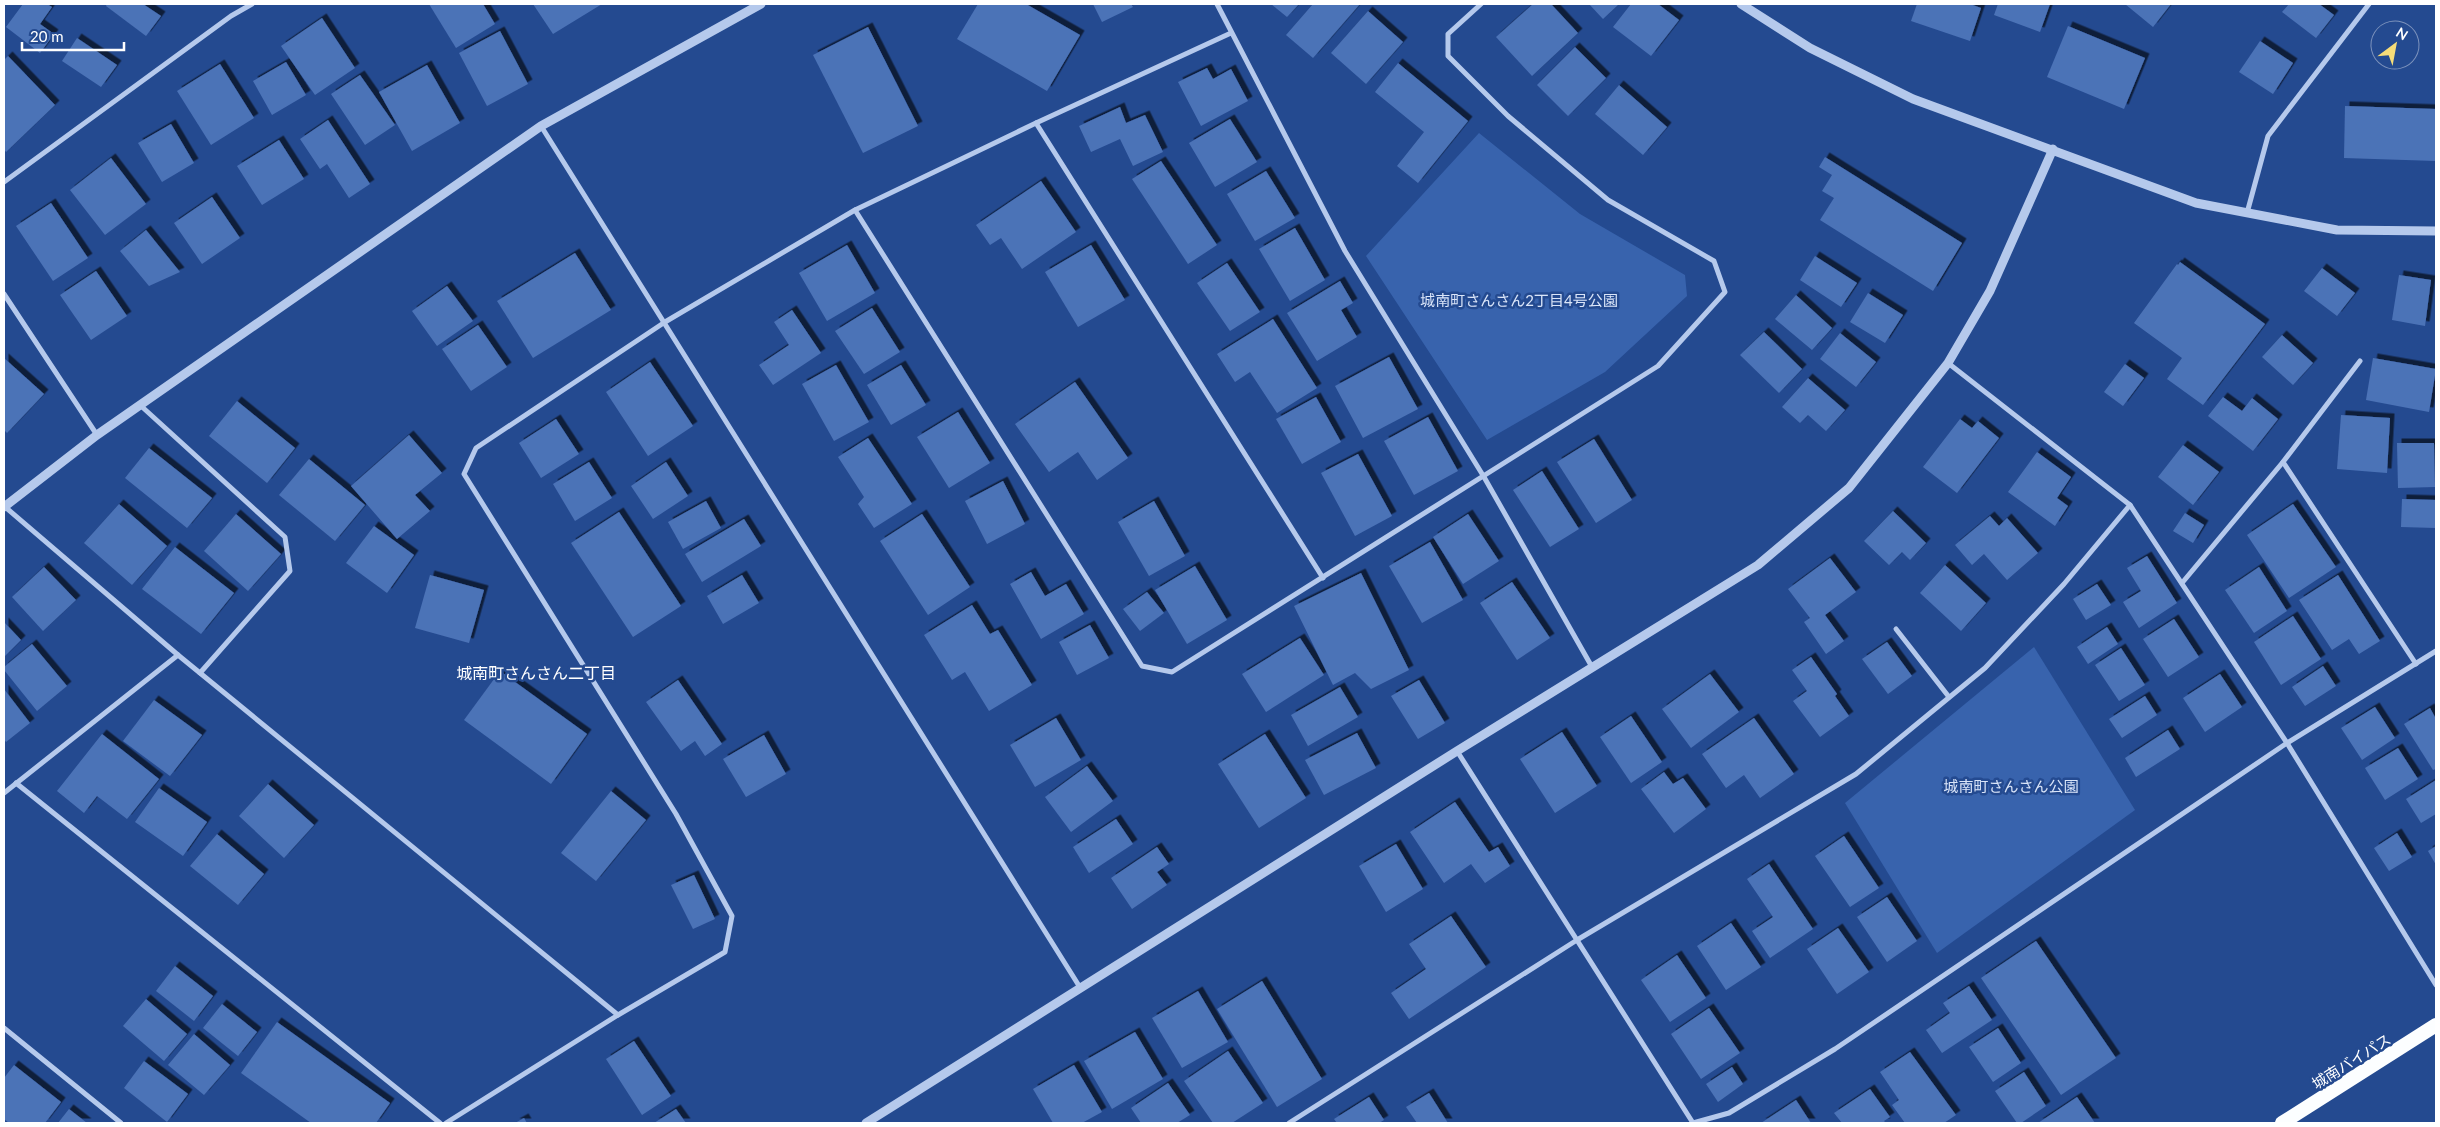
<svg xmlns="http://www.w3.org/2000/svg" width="2440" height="1127" font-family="Lato,'Noto Sans JP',sans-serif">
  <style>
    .green { fill: #3863ad }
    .building { fill: #4c73b7; filter: url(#shadow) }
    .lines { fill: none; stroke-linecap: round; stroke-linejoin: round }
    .minor { stroke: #b5c9ec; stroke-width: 5 }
    .tertiary { stroke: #b5c9ec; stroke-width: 9 }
    .trunk { stroke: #fcfeff; stroke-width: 14 }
    .labels { text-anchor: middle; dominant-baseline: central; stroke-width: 5; stroke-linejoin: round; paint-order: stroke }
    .park-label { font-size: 15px; fill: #dae5f9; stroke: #244a90 }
    .street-label { font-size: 15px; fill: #fff; stroke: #244a90 }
    .neighbourhood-label { font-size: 16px; fill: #fff; stroke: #244a90 }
  </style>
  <defs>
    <filter id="shadow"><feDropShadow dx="4.5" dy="-4.5" stdDeviation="0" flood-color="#0009"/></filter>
  </defs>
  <rect width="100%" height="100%" fill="#244a90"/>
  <g class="green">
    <path d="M1479,133L1580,214L1685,275L1687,296L1605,372L1487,440L1366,256Z"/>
    <path d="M2034,647L2135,810L1937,953L1845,803Z"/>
  </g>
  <g class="building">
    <path d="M23,4H47L52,7L40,24L54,34L40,53L6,27Z"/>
    <path d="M107,4H143L161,16L146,36L106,6Z"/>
    <path d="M429,4H483L495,24L456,48Z"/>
    <path d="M533,4H602L553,34Z"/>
    <path d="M978,4H1026L1080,35L1047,91L957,39Z"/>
    <path d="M1093,4H1131L1133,7L1102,22Z"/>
    <path d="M1271,4H1299L1287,17Z"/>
    <path d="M1313,4H1360L1313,58L1286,35Z"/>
    <path d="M1533,4H1551L1578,33L1532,76L1496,37Z"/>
    <path d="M1589,4H1619L1603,19Z"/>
    <path d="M1631,4H1658L1679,20L1651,56L1613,27Z"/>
    <path d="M1917,4H1970L1981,8L1970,41L1911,21Z"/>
    <path d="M1998,4H2050L2040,32L1994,15Z"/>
    <path d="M2125,4H2171L2153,27Z"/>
    <path d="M2289,4H2319L2334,15L2316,38L2282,12Z"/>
    <path d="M1368,11L1403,42L1366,84L1331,53Z"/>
    <path d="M322,18L355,68L315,95L281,46Z"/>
    <path d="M2068,26L2145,58L2124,109L2047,77Z"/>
    <path d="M868,27L918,126L863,153L813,55Z"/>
    <path d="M500,31L528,84L487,106L459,53Z"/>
    <path d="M77,38L117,65L101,87L62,61Z"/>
    <path d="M2260,41L2293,63L2273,94L2239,72Z"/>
    <path d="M1575,47L1606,78L1568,116L1537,85Z"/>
    <path d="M8,56L55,105L6,152L4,149V60Z"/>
    <path d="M286,62L306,95L272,115L253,81Z"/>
    <path d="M1398,63L1468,121L1418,183L1397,166L1424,132L1375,92Z"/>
    <path d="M220,64L254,118L211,145L177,91Z"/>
    <path d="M427,65L460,123L412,151L379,92Z"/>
    <path d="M1207,68L1213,79L1231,69L1248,101L1201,126L1178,82Z"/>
    <path d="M360,75L395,125L365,145L331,94Z"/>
    <path d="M1619,85L1667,127L1643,155L1595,114Z"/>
    <path d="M2345,106L2436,109V161L2344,158Z"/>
    <path d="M1120,107L1126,123L1145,115L1163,152L1133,166L1120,139L1091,152L1079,126Z"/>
    <path d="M1230,119L1257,162L1215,187L1189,143Z"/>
    <path d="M328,120L370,184L349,198L327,164L320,169L300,139Z"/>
    <path d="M171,124L194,163L162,182L138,143Z"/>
    <path d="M279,140L304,179L262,205L237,166Z"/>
    <path d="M1825,157L1962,243L1933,291L1820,220L1834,198L1822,191L1832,175L1819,167Z"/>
    <path d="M111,158L146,204L105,235L70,190Z"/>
    <path d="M1161,161L1217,245L1188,264L1132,179Z"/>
    <path d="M1266,171L1295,218L1255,241L1227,194Z"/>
    <path d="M1041,181L1076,232L1022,269L1001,238L990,245L976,225Z"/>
    <path d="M212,197L240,238L202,264L174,223Z"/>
    <path d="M51,203L88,258L53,281L16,226Z"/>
    <path d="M1295,228L1325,280L1290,301L1259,249Z"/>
    <path d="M146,230L180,272L149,286L120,251Z"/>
    <path d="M847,245L875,293L827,321L799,273Z"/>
    <path d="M1091,245L1125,300L1078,327L1045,272Z"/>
    <path d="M575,253L611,310L533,358L497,301Z"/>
    <path d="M1815,256L1857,283L1841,307L1800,280Z"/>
    <path d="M2180,262L2265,324L2203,405L2167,379L2182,358L2134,323L2177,264L2178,265Z"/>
    <path d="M1227,263L1260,312L1230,331L1197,283Z"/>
    <path d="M2322,268L2355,293L2337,316L2304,291Z"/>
    <path d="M96,271L127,316L91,340L60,295Z"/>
    <path d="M2399,275L2431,280L2425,326L2392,320Z"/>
    <path d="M1340,281L1353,303L1341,310L1357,337L1317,361L1287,313Z"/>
    <path d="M447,286L473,321L437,346L412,311Z"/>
    <path d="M1868,293L1903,315L1885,343L1850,322Z"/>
    <path d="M1796,295L1832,328L1812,350L1775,319Z"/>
    <path d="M872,308L900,352L864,374L835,331Z"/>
    <path d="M792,310L821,353L773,385L759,365L789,345L774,322Z"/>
    <path d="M1273,319L1317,388L1277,413L1250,372L1235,382L1217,354Z"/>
    <path d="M478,325L507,367L471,391L442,349Z"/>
    <path d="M1764,332L1802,369L1779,393L1740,355Z"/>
    <path d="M1840,333L1876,362L1856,387L1820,359Z"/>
    <path d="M2282,335L2313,363L2293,385L2262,357Z"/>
    <path d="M1389,357L1418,409L1363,438L1335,386Z"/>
    <path d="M4,358L44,394L7,433L4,430Z"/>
    <path d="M2373,358L2436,369L2429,412L2366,400Z"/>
    <path d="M650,362L693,426L648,456L606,392Z"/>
    <path d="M2125,364L2144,378L2123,406L2104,392Z"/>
    <path d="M836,365L869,422L834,441L802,384Z"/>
    <path d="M901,365L926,405L891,425L867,385Z"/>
    <path d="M1808,378L1845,410L1826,431L1808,415L1800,423L1782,407Z"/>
    <path d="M1075,382L1128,458L1097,480L1078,452L1049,472L1015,424Z"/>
    <path d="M1316,397L1341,442L1302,464L1276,419Z"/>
    <path d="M2223,397L2242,411L2252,398L2278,419L2253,451L2208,416Z"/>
    <path d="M237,401L295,448L267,483L209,436Z"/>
    <path d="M958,412L990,463L949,488L917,437Z"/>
    <path d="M2341,415L2390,418L2387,473L2337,469Z"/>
    <path d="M1428,417L1458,471L1414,495L1384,441Z"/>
    <path d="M556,419L579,454L541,478L519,443Z"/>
    <path d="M1960,419L1972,428L1978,421L1999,438L1957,493L1923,467Z"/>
    <path d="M409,435L442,473L415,495L430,511L397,539L351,486Z"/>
    <path d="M868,438L912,504L874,528L858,504L864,497L838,457Z"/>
    <path d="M1594,439L1632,500L1596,523L1557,462Z"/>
    <path d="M2397,443H2434L2435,487L2398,488Z"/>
    <path d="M2183,445L2219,472L2193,505L2158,477Z"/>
    <path d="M149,448L212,498L187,528L125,478Z"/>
    <path d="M2037,452L2071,477L2057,498L2068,506L2055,526L2008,492Z"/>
    <path d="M1358,454L1392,516L1355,536L1321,473Z"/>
    <path d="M309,459L365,505L335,541L279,495Z"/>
    <path d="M589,462L612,498L575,521L553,484Z"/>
    <path d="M666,462L688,496L653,519L631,486Z"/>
    <path d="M1542,471L1579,529L1550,547L1513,490Z"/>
    <path d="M1003,481L1025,524L987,544L965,501Z"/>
    <path d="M2402,499L2436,500V528L2401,527Z"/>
    <path d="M706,501L721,528L683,549L668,522Z"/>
    <path d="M1154,501L1185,556L1149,576L1118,522Z"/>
    <path d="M119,504L167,546L132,585L84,543Z"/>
    <path d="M2293,504L2336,567L2289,598L2247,535Z"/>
    <path d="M1893,511L1926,543L1910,560L1902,552L1889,565L1864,541Z"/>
    <path d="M619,512L681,606L633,637L571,543Z"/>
    <path d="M2185,513L2204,525L2193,543L2173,531Z"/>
    <path d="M236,514L281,554L248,591L204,551Z"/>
    <path d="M922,514L970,587L928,615L880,541Z"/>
    <path d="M1468,514L1499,561L1463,584L1433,537Z"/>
    <path d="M1990,516L1999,526L2007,518L2038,553L2007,580L1984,554L1972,565L1955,545Z"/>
    <path d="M744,519L761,546L702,582L685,554Z"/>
    <path d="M374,526L414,555L387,593L346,563Z"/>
    <path d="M1430,542L1463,600L1422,623L1389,566Z"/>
    <path d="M175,547L234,593L201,634L142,589Z"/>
    <path d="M2147,556L2177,603L2139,628L2123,602L2141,591L2127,568Z"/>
    <path d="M1830,558L1856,592L1825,615L1844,641L1826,654L1804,622L1810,618L1788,589Z"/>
    <path d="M1945,565L1986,603L1961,631L1920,593Z"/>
    <path d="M1195,566L1227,620L1187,644L1155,590Z"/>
    <path d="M44,567L76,600L43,631L12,597Z"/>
    <path d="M2259,567L2287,611L2254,633L2225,590Z"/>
    <path d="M1031,572L1045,596L1066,584L1084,614L1041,639L1010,584Z"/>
    <path d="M1361,573L1409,670L1371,689L1355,673L1333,685L1294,606Z"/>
    <path d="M430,575L484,590L469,643L415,628Z"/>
    <path d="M742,575L759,603L723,624L707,596Z"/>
    <path d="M2338,575L2380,641L2359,654L2349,639L2332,650L2299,600Z"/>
    <path d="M1512,582L1550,638L1517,660L1480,603Z"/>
    <path d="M2097,584L2111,605L2086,620L2073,599Z"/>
    <path d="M1147,592L1164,613L1140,631L1123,609Z"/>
    <path d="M972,605L990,634L998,630L1032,685L989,711L965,672L952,680L924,635Z"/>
    <path d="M2293,616L2321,659L2281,685L2254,642Z"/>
    <path d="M2174,619L2199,657L2168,677L2143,639Z"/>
    <path d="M4,622L21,640L4,657Z"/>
    <path d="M1090,625L1109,658L1077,675L1059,642Z"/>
    <path d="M2107,627L2118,644L2088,664L2077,647Z"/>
    <path d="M1300,638L1324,675L1266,712L1242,674Z"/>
    <path d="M1887,642L1912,676L1888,694L1862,659Z"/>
    <path d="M32,644L67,686L37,711L4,670V667Z"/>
    <path d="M2121,648L2145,685L2119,701L2095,665Z"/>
    <path d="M1811,657L1837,694L1835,696L1849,716L1820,737L1793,701L1807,691L1792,670Z"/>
    <path d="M2323,666L2336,686L2305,706L2292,687Z"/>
    <path d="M500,671L587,734L551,784L464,720Z"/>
    <path d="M1710,674L1739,712L1691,748L1662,709Z"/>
    <path d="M2220,674L2242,707L2205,732L2183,698Z"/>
    <path d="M678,680L722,744L705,756L695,741L681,751L646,702Z"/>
    <path d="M1419,680L1445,723L1418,739L1391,696Z"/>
    <path d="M1340,687L1358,717L1308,746L1291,715Z"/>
    <path d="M4,689L30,723L6,742L4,739Z"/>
    <path d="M2145,696L2157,715L2122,738L2109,719Z"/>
    <path d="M154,700L202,735L170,776L123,741Z"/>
    <path d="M2375,707L2395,738L2362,760L2341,728Z"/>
    <path d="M2430,708L2436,719V769L2433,770L2404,724Z"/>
    <path d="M1631,716L1662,762L1631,783L1600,737Z"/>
    <path d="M1056,718L1081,760L1035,787L1010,745Z"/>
    <path d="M1754,718L1794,774L1760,798L1744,775L1726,788L1702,754Z"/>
    <path d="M2168,730L2180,749L2136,777L2125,758Z"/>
    <path d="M1562,732L1597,786L1555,813L1520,759Z"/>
    <path d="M1357,733L1376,768L1324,795L1305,760Z"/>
    <path d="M102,734L159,779L127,819L97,796L84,813L57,791Z"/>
    <path d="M1265,734L1306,798L1259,828L1218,764Z"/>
    <path d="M764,735L786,774L746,797L723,759Z"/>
    <path d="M2398,748L2418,779L2385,800L2365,768Z"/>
    <path d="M1087,766L1113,801L1071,832L1045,797Z"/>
    <path d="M1664,772L1673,784L1683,778L1706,809L1674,833L1641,789Z"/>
    <path d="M2436,780V814L2421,823L2406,799Z"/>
    <path d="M268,784L314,825L284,858L239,816Z"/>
    <path d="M159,788L207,822L183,856L135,822Z"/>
    <path d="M611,791L646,820L596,881L561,853Z"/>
    <path d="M1455,802L1489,852L1498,847L1510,866L1485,883L1471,864L1444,883L1410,832Z"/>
    <path d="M1116,819L1133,844L1089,873L1073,847Z"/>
    <path d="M2397,833L2412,857L2389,871L2374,848Z"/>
    <path d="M217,834L264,874L238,905L190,866Z"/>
    <path d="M1844,836L1879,888L1850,907L1815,856Z"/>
    <path d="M1396,844L1423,889L1386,912L1359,866Z"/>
    <path d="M2436,846V865L2428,851Z"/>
    <path d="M1157,847L1169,864L1157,872L1167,885L1132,909L1111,878Z"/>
    <path d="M1769,864L1813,929L1770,958L1752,931L1773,917L1747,879Z"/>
    <path d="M694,875L715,919L693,929L671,885Z"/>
    <path d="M1887,897L1917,941L1887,962L1857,917Z"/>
    <path d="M1451,916L1486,967L1409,1019L1391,993L1426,969L1409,944Z"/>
    <path d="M1731,923L1761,967L1726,990L1697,946Z"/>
    <path d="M1838,928L1869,972L1837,994L1807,949Z"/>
    <path d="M2036,941L2116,1058L2061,1095L1981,978Z"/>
    <path d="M1677,955L1706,998L1670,1022L1641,980Z"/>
    <path d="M175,966L213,996L194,1021L156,991Z"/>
    <path d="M1262,981L1322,1079L1277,1107L1217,1009Z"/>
    <path d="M1969,986L1992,1020L1942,1053L1926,1030L1950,1013L1943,1003Z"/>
    <path d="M1198,991L1228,1042L1182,1068L1152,1018Z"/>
    <path d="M146,999L187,1034L164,1061L123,1026Z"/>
    <path d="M222,1004L257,1032L238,1056L203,1028Z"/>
    <path d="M1709,1008L1740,1053L1701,1079L1671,1034Z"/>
    <path d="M277,1022L390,1103L376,1123H311L241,1073Z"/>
    <path d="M1998,1028L2021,1063L1993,1082L1969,1047Z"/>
    <path d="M1135,1032L1163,1079L1112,1109L1084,1061Z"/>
    <path d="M194,1034L230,1065L204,1095L168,1065Z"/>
    <path d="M634,1041L671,1096L642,1115L606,1059Z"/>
    <path d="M1228,1051L1263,1103L1232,1123H1213L1184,1081Z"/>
    <path d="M1910,1052L1956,1115L1944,1123H1905L1892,1105L1899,1100L1880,1072Z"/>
    <path d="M144,1061L188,1094L167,1122L124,1088Z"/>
    <path d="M14,1065L61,1102L45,1123H9L4,1119V1078Z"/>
    <path d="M1074,1065L1102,1112L1082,1123H1053L1033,1089Z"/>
    <path d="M1732,1067L1743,1084L1718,1102L1706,1084Z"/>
    <path d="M2024,1072L2046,1106L2021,1123H2017L1995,1091Z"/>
    <path d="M1168,1083L1190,1115L1177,1123H1141L1131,1108Z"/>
    <path d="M1870,1089L1890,1117L1884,1121L1886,1123H1842L1834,1113Z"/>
    <path d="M1429,1093L1448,1123H1417L1406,1107Z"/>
    <path d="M1369,1097L1384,1120L1379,1123H1337L1334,1119Z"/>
    <path d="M2077,1097L2095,1123H2038Z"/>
    <path d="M1796,1100L1811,1123H1761Z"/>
    <path d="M69,1109L87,1123H58Z"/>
    <path d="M676,1109L686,1123H654Z"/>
    <path d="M524,1118L527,1123H515Z"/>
  </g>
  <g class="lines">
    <g class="minor">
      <path d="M1217,4L1345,251L1484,477L1592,667"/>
      <path d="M1036,123L1323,578"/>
      <path d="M541,126L1081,989"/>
      <path d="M4,182L231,16L252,4"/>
      <path d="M855,210L1142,666L1172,672L1658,366L1725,292L1714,261L1608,200L1508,116L1448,56V34L1481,4"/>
      <path d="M2247,213L2268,136L2369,4"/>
      <path d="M4,294L97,435"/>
      <path d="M1948,363L2130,505L2287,743L2436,985"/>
      <path d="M140,405L285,537L290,571L200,673"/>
      <path d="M2283,462L2416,664"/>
      <path d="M4,506L178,655L618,1015"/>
      <path d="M2182,583L2283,462L2360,361"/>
      <path d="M1896,629L1949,697"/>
      <path d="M1457,751L1693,1123"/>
      <path d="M16,783L440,1123"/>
      <path d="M4,793L178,655"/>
      <path d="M4,1028L121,1123"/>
      <path d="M446,1123L618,1015L725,952L732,916L676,814L464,474L476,448L665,322L855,210L1036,123L1231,33"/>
      <path d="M1289,1123L1577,940L1856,774L1985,668L2064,584L2130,505"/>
      <path d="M1693,1123L1729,1113L1835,1049L2287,743L2436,651"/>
    </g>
    <g class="tertiary">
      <path d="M1741,4L1810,48L1913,99L2196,203L2337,230L2436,231"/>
      <path d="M4,507L97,435L541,126L761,4"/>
      <path d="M866,1123L1457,751L1758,565L1849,488L1948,363L1990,291L2053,149"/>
    </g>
    <path class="trunk" d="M2282,1123L2436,1025"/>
  </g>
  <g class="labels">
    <g class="park-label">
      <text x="1519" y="300">城南町さんさん2丁目4号公園</text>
      <text x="2011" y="786">城南町さんさん公園</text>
    </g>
    <g class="street-label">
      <text transform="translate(2351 1061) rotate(-32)">城南バイパス</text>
    </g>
    <g class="neighbourhood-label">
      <text x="536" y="672">城南町さんさん二丁目</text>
    </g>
  </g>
  <rect width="2440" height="1127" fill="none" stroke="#ffffff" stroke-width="10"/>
  <g transform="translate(2395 45) rotate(32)"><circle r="24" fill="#244a90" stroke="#7c92bc"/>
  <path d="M0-4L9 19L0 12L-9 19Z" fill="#f6dc78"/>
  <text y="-8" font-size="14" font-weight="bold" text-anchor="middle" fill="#ffffff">N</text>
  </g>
  <path d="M22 42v8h102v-8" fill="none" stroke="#ffffff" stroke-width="2.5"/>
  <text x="30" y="42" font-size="15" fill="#ffffff" stroke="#244a90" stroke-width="4" paint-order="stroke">20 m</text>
</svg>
